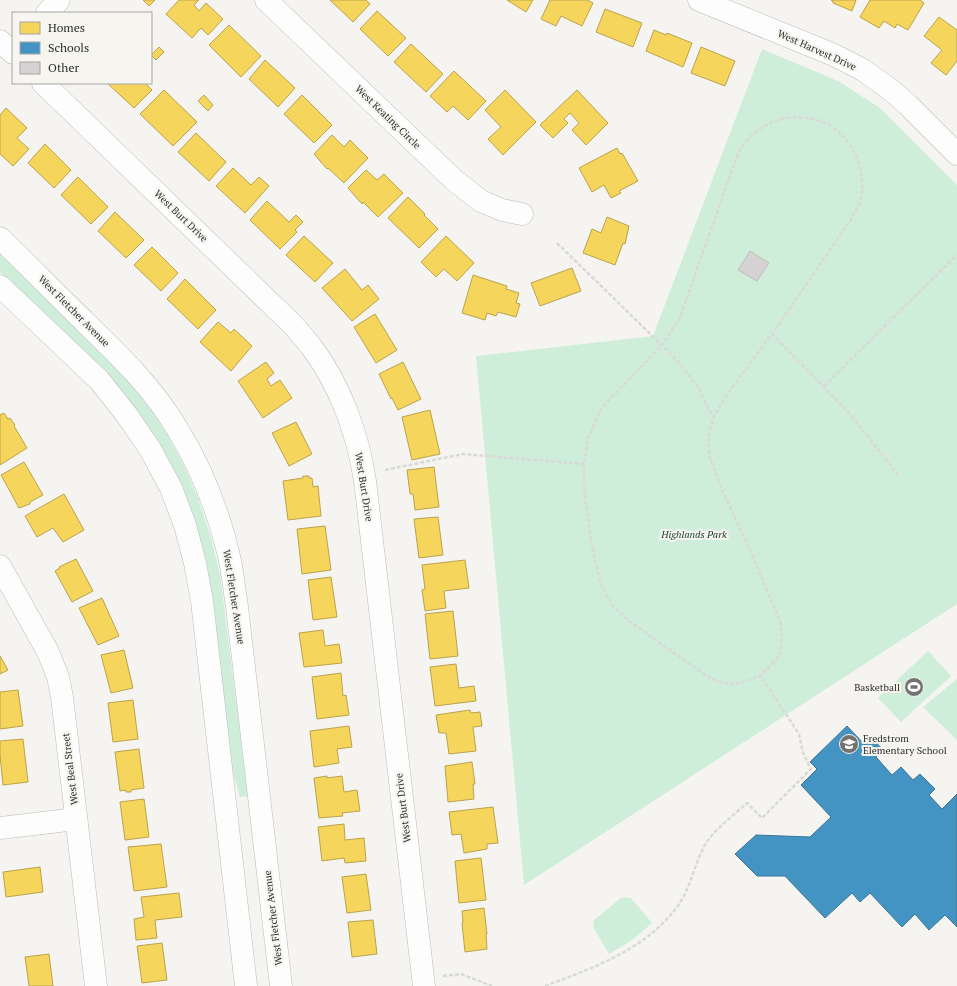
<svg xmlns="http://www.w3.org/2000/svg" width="957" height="986" font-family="'PT Serif',serif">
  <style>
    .green { fill: #cfeed9 }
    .homes { fill: #f6d55c; stroke: #baa34e }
    .schools { fill: #4393c3; stroke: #3d7596 }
    .building { fill: #d4d2d2; stroke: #c0bebe }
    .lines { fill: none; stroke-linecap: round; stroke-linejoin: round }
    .minor-casing { stroke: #bbbbb9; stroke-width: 23 }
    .secondary-casing { stroke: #bbbbb9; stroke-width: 23 }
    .path { stroke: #d9d9d8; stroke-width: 2.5; stroke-dasharray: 4 2; stroke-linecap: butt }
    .minor { stroke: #fefdfd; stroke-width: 22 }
    .secondary { stroke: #fefdfd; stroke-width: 22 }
    .labels { text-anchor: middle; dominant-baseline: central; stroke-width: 4; stroke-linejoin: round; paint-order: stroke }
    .street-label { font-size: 10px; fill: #2e2e2c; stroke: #f6f5f0 }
    .park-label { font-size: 10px; font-style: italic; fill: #193d29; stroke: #f6f5f0 }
    .poi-label { font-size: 10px; fill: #2e2e2c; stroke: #f6f5f0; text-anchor: end }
  </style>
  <rect width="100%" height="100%" fill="#f5f4f1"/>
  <g class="green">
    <path d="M762,49L840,82L880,108L957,185V604L524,885L476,356L653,336Z"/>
    <path d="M0,254L107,358L128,381L153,413L168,436L184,466L198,498L211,538L220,574L248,796L240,797L233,773L171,466L144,420L121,391L92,360L0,272Z"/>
    <path d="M928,651L951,676L901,722L878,698Z"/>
    <path d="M957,679V740L923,707Z"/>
    <path d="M625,897L631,898L652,923L632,940L609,954L594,929L593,925L594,920L621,898Z"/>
  </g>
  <g class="homes">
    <path d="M143,0H155L149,6Z"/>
    <path d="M179,0H199L194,5L199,11L206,3L223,19L208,35L201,28L192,38L166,14Z"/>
    <path d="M330,0H366L370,4L353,22Z"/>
    <path d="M507,0H533L526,12Z"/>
    <path d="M550,0H587L593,3L582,26L561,16L556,26L541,19Z"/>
    <path d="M831,0H856L852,11L833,3V1Z"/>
    <path d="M870,0H920L924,3L908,30L897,24L895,28L884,21L879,28L860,17Z"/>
    <path d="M605,9L642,23L633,47L596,32Z"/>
    <path d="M377,11L406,38L388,56L360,29Z"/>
    <path d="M939,17L957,30V61L946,75L931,63L942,50L924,36Z"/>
    <path d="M229,25L261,56L241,77L209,45Z"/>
    <path d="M654,30L666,35L667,33L692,43L683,67L646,51Z"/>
    <path d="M411,44L443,74L426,92L394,62Z"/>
    <path d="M159,47L164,52L156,60L151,55Z"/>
    <path d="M701,47L735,61L725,86L691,73Z"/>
    <path d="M265,60L295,88L278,107L249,79Z"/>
    <path d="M454,71L486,101L468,120L453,106L447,112L430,96Z"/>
    <path d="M107,83H145L152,90L134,108Z"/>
    <path d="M164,90L197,122L173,146L140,114Z"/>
    <path d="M505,90L536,122L503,155L488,139L501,127L485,110Z"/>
    <path d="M577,90L608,123L586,145L572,130L579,123L570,113L564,119L568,123L553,138L540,125Z"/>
    <path d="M204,95L213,105L208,111L198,101Z"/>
    <path d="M302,95L332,125L314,143L284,114Z"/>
    <path d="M6,108L27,128L17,138L29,149L13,166L0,154V115Z"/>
    <path d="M196,133L226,162L209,181L178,152Z"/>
    <path d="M332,135L344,147L350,140L368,158L344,183L328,168L327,169L314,154Z"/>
    <path d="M45,144L71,170L54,188L28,163Z"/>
    <path d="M617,148L620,154L622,153L638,181L619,191L621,193L611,198L604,185L592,192L579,168Z"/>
    <path d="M233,168L251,185L259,177L269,186L245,213L216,186Z"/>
    <path d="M366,170L377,180L384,174L403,193L378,217L363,202L362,204L348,188Z"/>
    <path d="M78,177L108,207L91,224L61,195Z"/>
    <path d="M408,197L425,214L424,215L438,229L419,248L388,218Z"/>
    <path d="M267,201L289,222L296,215L303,222L295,230L297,232L280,249L250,220Z"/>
    <path d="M115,212L144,240L126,258L98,231Z"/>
    <path d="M607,217L629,226L625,244L623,243L615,265L583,253L592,229L601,233Z"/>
    <path d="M304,236L333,263L315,282L286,255Z"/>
    <path d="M446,236L474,263L457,281L444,269L436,277L421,262Z"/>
    <path d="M152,247L178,273L161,291L134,265Z"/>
    <path d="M572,268L581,291L540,306L531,283Z"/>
    <path d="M345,269L362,290L368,285L379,299L352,321L322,288Z"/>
    <path d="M473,275L507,286L506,289L519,293L516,303L520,304L516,317L498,312L496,316L487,313L485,320L462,313Z"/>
    <path d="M185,279L216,310L198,329L167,299Z"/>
    <path d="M375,314L397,350L376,363L354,327Z"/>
    <path d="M218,322L231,333L234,329L252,346L231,371L200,342Z"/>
    <path d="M266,362L274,373L267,379L271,386L280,380L292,398L263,418L238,381Z"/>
    <path d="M403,362L421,399L398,410L392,398L391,399L379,374Z"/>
    <path d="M430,410L440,454L412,460L402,417Z"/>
    <path d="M4,413L8,419L10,418L15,425L14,426L27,448L0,465V415Z"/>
    <path d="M296,422L312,454L289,466L272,433Z"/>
    <path d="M24,462L43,495L30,502V504L19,508L1,475Z"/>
    <path d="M434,467L439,507L415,510L413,494H410L407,470Z"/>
    <path d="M303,476H309V478H312L313,487L318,486L321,516L288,520L283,481L303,478Z"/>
    <path d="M64,494L84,530L63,542L53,528L37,537L25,516Z"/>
    <path d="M438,517L443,555L419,558L414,519Z"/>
    <path d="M325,526L331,570L302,574L297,529Z"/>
    <path d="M76,559L93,591L72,602L55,571L60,568L59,567Z"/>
    <path d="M465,560L469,588L444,591L446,608L425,611L422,590L425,589L422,565Z"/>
    <path d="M331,577L337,617L313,620L308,580Z"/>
    <path d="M102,598L119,636L98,645L79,608Z"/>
    <path d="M453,611L458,656L430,659L425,614Z"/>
    <path d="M323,630L325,646L339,644L342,663L304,667L299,633Z"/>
    <path d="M124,650L133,688L111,693L101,655Z"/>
    <path d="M0,656L8,670L0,674Z"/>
    <path d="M456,664L459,688L474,686L476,701L435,706L430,667Z"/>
    <path d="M341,673L343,696L346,695L349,715L317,719L312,677Z"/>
    <path d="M18,690L23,726L0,729V692Z"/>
    <path d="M133,700L138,739L113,742L108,703Z"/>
    <path d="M470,710L471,713L480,712L482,726L473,727L476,751L449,754L446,733H439L436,715Z"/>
    <path d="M349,726L352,747L337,749L339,763L314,767L310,731Z"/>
    <path d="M23,739L28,782L3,785L0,755V741Z"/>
    <path d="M139,749L144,788L131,790V792H126V790L120,791L115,752Z"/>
    <path d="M472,762L475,784H473L474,799L448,802L445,766Z"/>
    <path d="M327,776V778L342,776L344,792L357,790L360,811L342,813L343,816L319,818L314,778Z"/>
    <path d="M144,799L149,837L125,840L120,802Z"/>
    <path d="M493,807L498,843L487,844V849L464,853L461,834L452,835L449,812Z"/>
    <path d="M344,824L345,840L364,838L366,861L345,863L344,858L322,861L318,827Z"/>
    <path d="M161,844L167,887L134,891L128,847Z"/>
    <path d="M481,858L486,900L459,903L455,861Z"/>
    <path d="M40,867L43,892L6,897L3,872Z"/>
    <path d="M366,874L371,910L347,913L342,877Z"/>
    <path d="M179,893L182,917L155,920L157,938L136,940L134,919L144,917L141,897Z"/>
    <path d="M484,908L487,934H486L487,949L465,952L462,923H463L462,911Z"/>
    <path d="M373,920L377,954L352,957L348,922Z"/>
    <path d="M162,943L167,980L142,983L137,946Z"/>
    <path d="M49,954L53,986H29L25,957Z"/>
  </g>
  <path class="schools" d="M847,726L865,745L872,738L883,750L876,757L892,775L901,767L913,780L920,774L935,789L929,795L942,809L957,794V927L945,915L929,930L915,914L902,927L870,893L860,902L852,893L825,918L785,876H757L735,854L756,835L810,837L831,817L801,785L817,769L810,762Z"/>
  <path class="building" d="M750,251L769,263L757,281L738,270Z"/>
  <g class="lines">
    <g class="minor-casing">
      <g id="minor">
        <path d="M266,0L454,180L481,201L502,210L522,214"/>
        <path d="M699,0L834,55L863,70L891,90L908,105L957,154"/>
        <path d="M47,13L59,0"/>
        <path d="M0,41L13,53"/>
        <path d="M43,83L293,325C300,333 307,341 313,349C341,387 358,435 365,481L424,986"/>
        <path d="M0,566L48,652L58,677L62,697L96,986"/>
        <path d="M0,828L76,819"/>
      </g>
    </g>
    <g class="secondary-casing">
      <g id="secondary">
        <path d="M0,238C29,266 57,295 86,323C120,356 154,389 178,430C203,471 221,519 231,565C233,579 235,593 237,607L281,986"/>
        <path d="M0,286L99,380L126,414L150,449L171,488L185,525L195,563L202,601L246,986"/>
      </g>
    </g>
    <g class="path">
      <path d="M787,118C797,117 807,117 817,120C848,129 865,163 862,193C861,203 855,212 850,221L772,334L723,400L714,417L710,429L708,442L710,458L723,492L751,552L780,621L782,635L781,648L777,659L760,676L740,683L728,684L717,681L705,675L629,621L613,606L606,594L600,581L592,547L584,488V464L588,438L601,409L662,345L679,320L738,153C749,134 765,122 787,118Z"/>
      <path d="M557,243L675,358L698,387L709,410L714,417"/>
      <path d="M772,334L849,413L898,475"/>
      <path d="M824,386L957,255"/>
      <path d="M385,470L463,454L584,464"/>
      <path d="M443,976L461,974L492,986"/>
      <path d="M545,986C593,968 645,950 677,907C691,888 694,864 706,843C716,828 734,815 747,803L762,818L811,769L803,753L799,734L768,687L760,676"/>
    </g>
    <use href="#minor" class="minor"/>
    <use href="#secondary" class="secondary"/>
  </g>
  <defs>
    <g id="stadium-disc" transform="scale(1)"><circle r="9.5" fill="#747371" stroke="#f6f5f0"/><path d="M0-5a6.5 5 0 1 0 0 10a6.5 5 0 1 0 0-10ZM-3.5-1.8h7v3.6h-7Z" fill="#fff"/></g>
    <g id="school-disc" transform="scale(1)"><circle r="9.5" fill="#747371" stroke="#f6f5f0"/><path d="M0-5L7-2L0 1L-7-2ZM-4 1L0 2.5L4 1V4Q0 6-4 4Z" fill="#fff"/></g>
  </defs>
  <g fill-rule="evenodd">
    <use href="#stadium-disc" x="914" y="687"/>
    <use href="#school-disc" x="849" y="744"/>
  </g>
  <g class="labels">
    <g class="street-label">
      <text transform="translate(817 50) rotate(24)">West Harvest Drive</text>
      <text transform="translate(388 117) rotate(44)">West Keating Circle</text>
      <text transform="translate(181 216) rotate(44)">West Burt Drive</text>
      <text transform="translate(74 311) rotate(45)">West Fletcher Avenue</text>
      <text transform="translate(364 487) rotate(81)">West Burt Drive</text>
      <text transform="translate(234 597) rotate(81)">West Fletcher Avenue</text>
      <text transform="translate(70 769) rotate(-97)">West Beal Street</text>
      <text transform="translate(403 808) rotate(-97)">West Burt Drive</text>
      <text transform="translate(273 918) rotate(-97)">West Fletcher Avenue</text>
    </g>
    <g class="park-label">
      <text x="694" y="534">Highlands Park</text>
    </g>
    <g class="poi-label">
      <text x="900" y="687">Basketball</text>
      <text x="863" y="738" text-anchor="start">Fredstrom<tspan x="863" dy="12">Elementary School</tspan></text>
    </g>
  </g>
  <rect x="12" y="12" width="140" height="72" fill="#f6f5f0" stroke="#a6a5a2"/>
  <rect x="20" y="22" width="20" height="12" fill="#f6d55c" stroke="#a6a5a2"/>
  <text x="48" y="32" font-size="12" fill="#2e2e2c">Homes</text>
  <rect x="20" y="42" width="20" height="12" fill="#4393c3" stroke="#a6a5a2"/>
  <text x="48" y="52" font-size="12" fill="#2e2e2c">Schools</text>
  <rect x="20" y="62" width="20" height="12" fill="#d4d2d2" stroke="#a6a5a2"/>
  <text x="48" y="72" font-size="12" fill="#2e2e2c">Other</text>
</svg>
